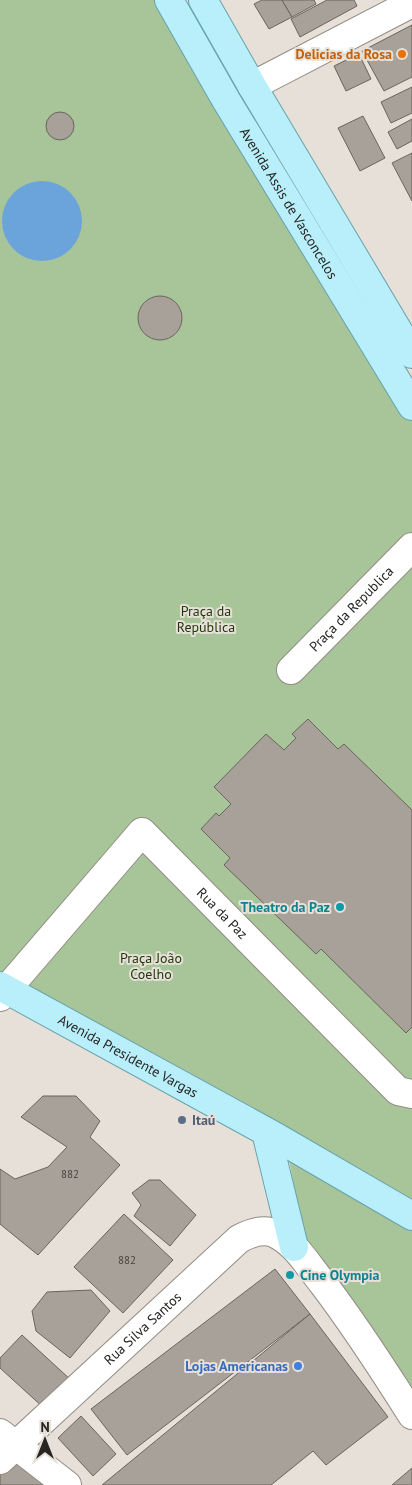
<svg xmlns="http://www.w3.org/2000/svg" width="412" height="1485" font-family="'PT Sans',sans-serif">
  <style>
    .green { fill: #a8c599 }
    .water { fill: #6aa4db }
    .building { fill: #a8a199; stroke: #6a645d }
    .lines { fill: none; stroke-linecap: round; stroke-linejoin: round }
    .street-casing { stroke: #938c85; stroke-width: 30 }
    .primary-casing { stroke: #67a2ac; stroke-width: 30 }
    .street { stroke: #fff; stroke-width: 28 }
    .primary { stroke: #b8effa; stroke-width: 28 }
    .food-dot { fill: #e8710a; stroke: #e7e0d8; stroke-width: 2 }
    .culture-dot { fill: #0f9aa8; stroke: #e7e0d8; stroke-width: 2 }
    .service-dot { fill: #5c6f8a; stroke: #e7e0d8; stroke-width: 2 }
    .shop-dot { fill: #3f7fe0; stroke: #e7e0d8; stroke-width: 2 }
    .labels { text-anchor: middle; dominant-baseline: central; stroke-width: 4; stroke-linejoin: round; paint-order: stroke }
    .number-label { font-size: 11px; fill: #474440 }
    .food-label { font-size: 14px; font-weight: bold; fill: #c56008; stroke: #e7e0d8; text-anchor: end }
    .street-label { font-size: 14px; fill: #272522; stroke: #e7e0d8 }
    .park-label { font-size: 14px; fill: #1e3809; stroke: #e7e0d8 }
    .culture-label { font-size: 14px; font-weight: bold; fill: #0d838f; stroke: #e7e0d8; text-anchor: end }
    .service-label { font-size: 14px; font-weight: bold; fill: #4e5e75; stroke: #e7e0d8; text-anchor: start }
    .shop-label { font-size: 14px; font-weight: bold; fill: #366cbe; stroke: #e7e0d8; text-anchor: end }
  </style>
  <rect width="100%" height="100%" fill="#e7e0d8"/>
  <g class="green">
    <path d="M0,0H169L412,406V1216L0,986Z"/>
    <path d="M289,1158L412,1226V1399L303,1238Z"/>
  </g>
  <circle class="water" cx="42" cy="221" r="40"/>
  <g class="building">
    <path d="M262,0H282L292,17L269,29L254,4Z"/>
    <path d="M282,0H314L316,4L292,17Z"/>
    <path d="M327,0H354L357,6L300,37L291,19Z"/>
    <path d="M412,25V77L384,91L362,51Z"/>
    <path d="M359,54L371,79L346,91L334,66Z"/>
    <path d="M412,87V113L391,123L381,102Z"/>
    <circle cx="60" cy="126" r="14"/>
    <path d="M363,116L385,158L360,171L338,128Z"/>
    <path d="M412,119V141L397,149L388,132Z"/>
    <path d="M412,153V201L392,163Z"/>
    <circle cx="160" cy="318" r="22"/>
    <path d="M308,719L338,749L344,744L412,810V1027L406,1033L321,949L316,954L224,865L230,858L201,829L216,813L219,816L231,804L214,787L266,734L284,750L296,738L292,734Z"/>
    <path d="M43,1096H76L100,1121L90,1137L120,1165L38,1255L0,1224V1169L15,1179L48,1167L67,1147L21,1117Z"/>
    <path d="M149,1180H160L196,1215L170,1246L134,1216L141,1205L132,1193Z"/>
    <path d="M124,1214L173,1260L123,1313L74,1267Z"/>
    <path d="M275,1269L310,1314L127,1455L91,1409Z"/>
    <path d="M91,1290L110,1311L70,1358L36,1331L32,1311L47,1292Z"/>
    <path d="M310,1314L388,1417L326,1465L313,1451L271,1485H102Z"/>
    <path d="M22,1335L72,1381L45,1409L0,1368V1358Z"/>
    <path d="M81,1416L116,1454L93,1476L58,1438Z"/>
    <path d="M20,1453L52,1485H0V1472Z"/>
    <path d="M412,1468V1485H392Z"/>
  </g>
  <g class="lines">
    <g class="street-casing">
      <g id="street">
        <path d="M252,86L412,3"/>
        <path id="s1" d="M291,670L412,547"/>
        <path id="s2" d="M0,997L142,832L398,1091L412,1094"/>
        <path d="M0,1433L67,1485"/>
        <path id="s3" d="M0,1460L239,1239C250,1233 264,1228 276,1234C296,1244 307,1264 321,1281C354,1324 383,1369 412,1415"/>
      </g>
    </g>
    <g class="primary-casing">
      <g id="primary">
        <path id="s4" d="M169,0L226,100L412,406"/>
        <path d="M203,0L252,86L412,354"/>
        <path id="s5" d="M0,986L276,1137L412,1216"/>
        <path d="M266,1132L294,1247"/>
      </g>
    </g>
    <use href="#street" class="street"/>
    <use href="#primary" class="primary"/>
  </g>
  <circle class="food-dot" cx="402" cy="54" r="5"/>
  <g class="culture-dot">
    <circle cx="340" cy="907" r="5"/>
    <circle cx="290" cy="1275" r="5"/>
  </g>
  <circle class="service-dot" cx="182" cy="1120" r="5"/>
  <circle class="shop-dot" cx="298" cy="1366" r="5"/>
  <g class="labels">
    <g class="number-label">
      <text x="70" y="1174">882</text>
      <text x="127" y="1260">882</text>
    </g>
    <g class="food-label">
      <text x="392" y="54">Delicias da Rosa</text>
    </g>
    <g class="street-label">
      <text stroke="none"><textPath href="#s4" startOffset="236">Avenida Assis de Vasconcelos</textPath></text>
      <text stroke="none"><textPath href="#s1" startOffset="86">Praça da Republica</textPath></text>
      <text stroke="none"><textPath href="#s2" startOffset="332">Rua da Paz</textPath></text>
      <text stroke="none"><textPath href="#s5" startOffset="146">Avenida Presidente Vargas</textPath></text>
      <text stroke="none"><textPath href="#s3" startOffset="194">Rua Silva Santos</textPath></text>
    </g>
    <g class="park-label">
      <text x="206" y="611">Praça da<tspan x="206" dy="16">República</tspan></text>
      <text x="151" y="958">Praça João<tspan x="151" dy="16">Coelho</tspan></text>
    </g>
    <g class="culture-label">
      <text x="330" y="907">Theatro da Paz</text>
      <text x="300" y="1275" text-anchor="start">Cine Olympia</text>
    </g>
    <g class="service-label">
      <text x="192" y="1120">Itaú</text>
    </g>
    <g class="shop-label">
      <text x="288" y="1366">Lojas Americanas</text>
    </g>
  </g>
  <g transform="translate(45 1440)" stroke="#e7e0d8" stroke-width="4" paint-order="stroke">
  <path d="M0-4L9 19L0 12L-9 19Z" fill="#272522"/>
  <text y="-8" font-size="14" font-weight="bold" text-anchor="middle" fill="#272522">N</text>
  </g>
</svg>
